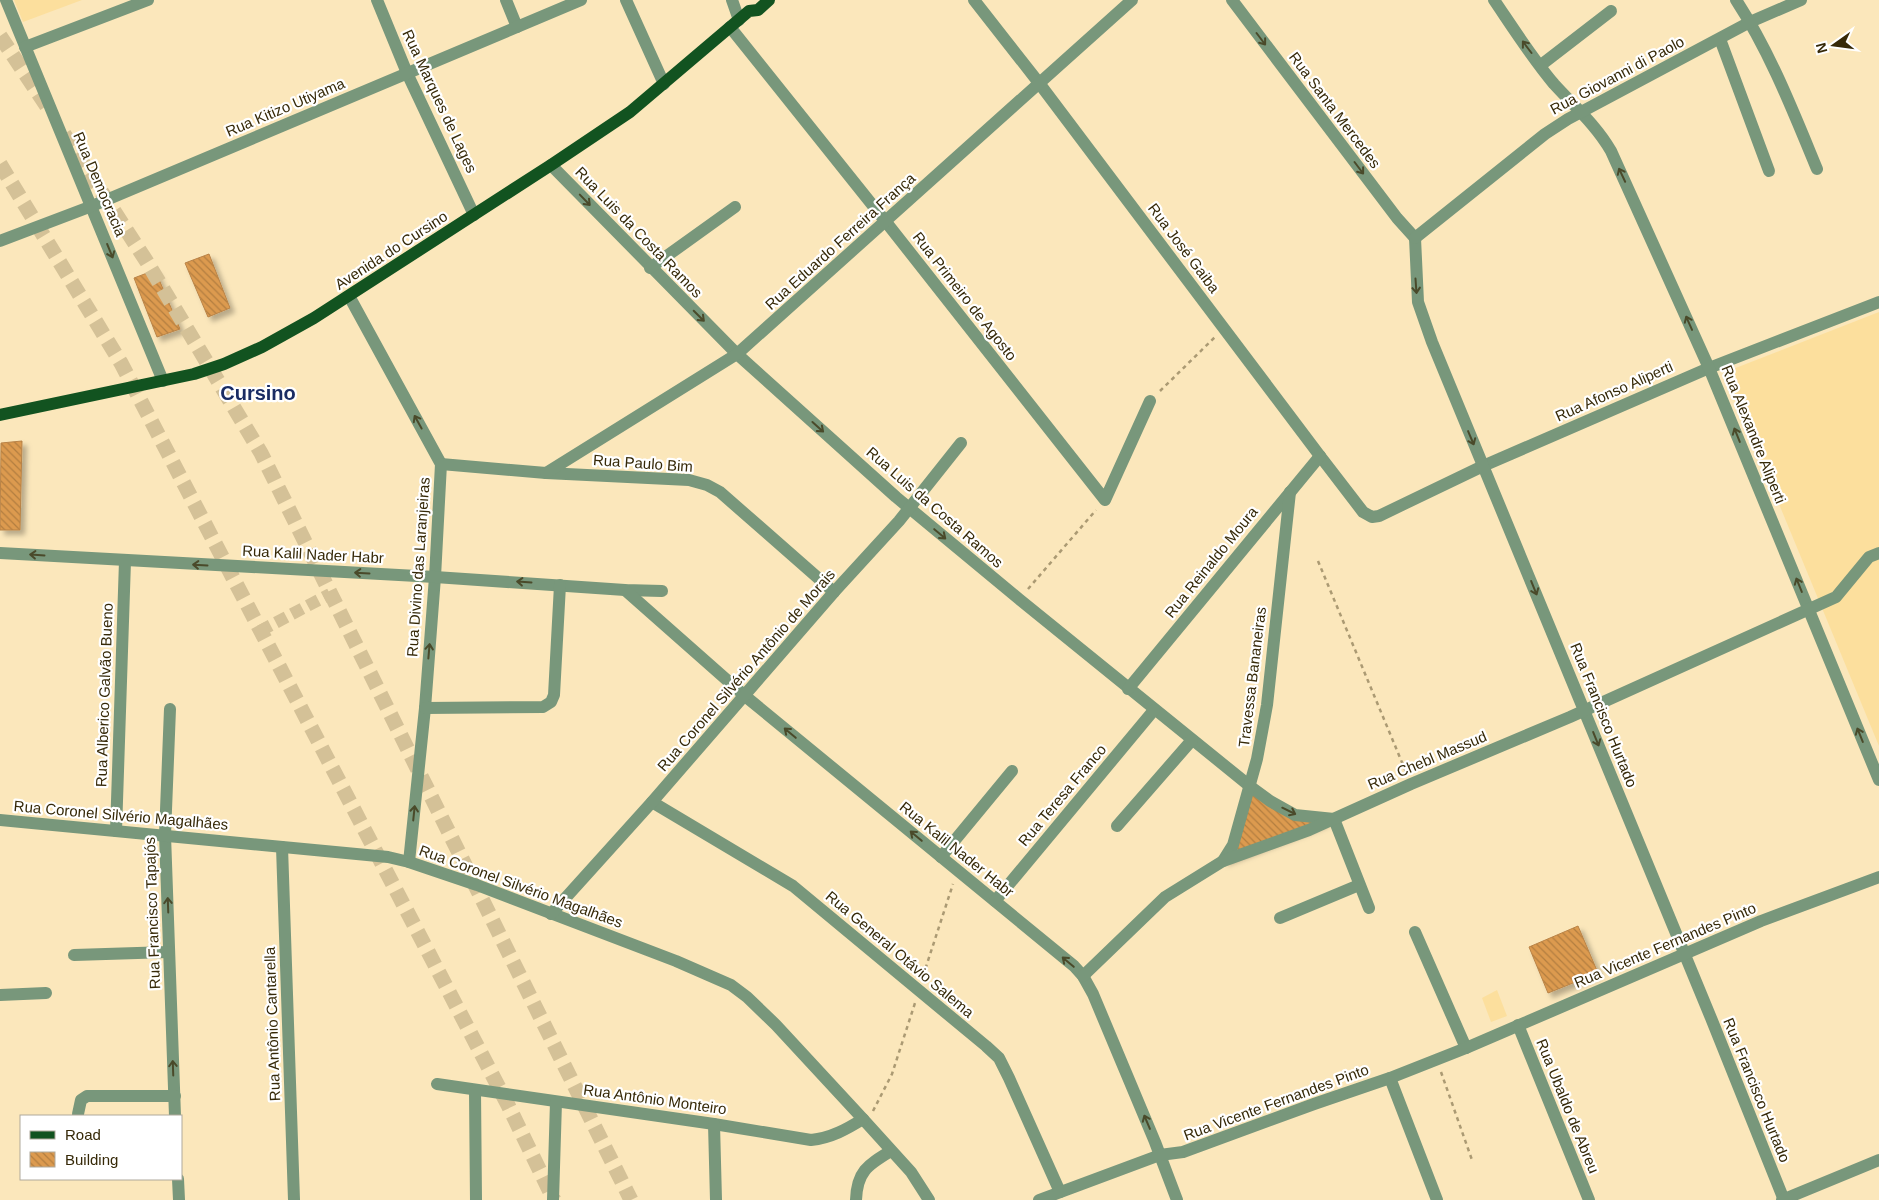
<svg xmlns="http://www.w3.org/2000/svg" width="1879" height="1200" font-family="Helvetica,sans-serif">
  <style>
    .built { fill: #fcdf9d }
    .building { fill: url(#building-back-hatch); stroke: #b98347; filter: url(#shadow) }
    .lines { fill: none; stroke-linecap: round; stroke-linejoin: round }
    .minor-tunnel { stroke: #d4c197; stroke-width: 12; stroke-dasharray: 12 6; stroke-linecap: butt }
    .highway-tunnel { stroke: #d4c197; stroke-width: 15; stroke-dasharray: 15 8; stroke-linecap: butt }
    .path { stroke: #ab9a73; stroke-width: 2.5; stroke-dasharray: 4 4; stroke-linecap: butt }
    .minor { stroke: #78977b; stroke-width: 12 }
    .major { stroke: #125320; stroke-width: 12 }
    .oneway { stroke: #4a4a2a }
    .labels { text-anchor: middle; dominant-baseline: central; stroke-width: 4.5; stroke-linejoin: round; paint-order: stroke }
    .street-label { font-size: 15px; fill: #362908; stroke: #fff }
    .district-label { font-size: 20px; font-weight: bold; fill: #1a2c63; stroke: #fff }
  </style>
  <defs>
    <pattern id="building-back-hatch" width="6" height="6" patternUnits="userSpaceOnUse" patternTransform="scale(1.25)"><rect width="6" height="6" fill="#dc9a4f"/><path d="M-1 5l2 2M0 0l6 6M5-1l2 2" fill="none" stroke="#b37e40"/></pattern>
    <filter id="shadow"><feDropShadow dx="4.5" dy="4.5" stdDeviation="2.5" flood-color="#0004"/></filter>
  </defs>
  <rect width="100%" height="100%" fill="#fbe7bb"/>
  <g class="built">
    <path d="M14,0H82L23,22Z"/>
    <path d="M1879,312V746L1729,383L1728,375L1733,369Z"/>
    <path d="M1497,990L1507,1016L1491,1022L1482,998Z"/>
  </g>
  <g class="building">
    <path d="M209,254L230,308L208,317L185,263Z"/>
    <path d="M155,270L180,329L157,337L134,278Z"/>
    <path d="M22,441L20,530H0L1,443Z"/>
    <path d="M1251,787L1294,815L1326,821L1223,861Z"/>
    <path d="M1578,926L1598,973L1548,993L1529,947Z"/>
  </g>
  <g class="lines">
    <path class="minor-tunnel" d="M260,631L330,594"/>
    <g class="highway-tunnel">
      <path d="M0,36L48,108"/>
      <path d="M64,134L147,262L261,453L631,1200"/>
      <path d="M0,164L121,363L508,1105L554,1200"/>
    </g>
    <g class="path">
      <path d="M1160,391L1215,337"/>
      <path d="M1318,561L1406,772"/>
      <path d="M1028,589L1096,510"/>
      <path d="M923,976L953,884"/>
      <path d="M1441,1072L1472,1160"/>
      <path d="M873,1111L892,1074L915,1003"/>
    </g>
    <g class="minor">
      <path d="M6,0L163,381"/>
      <path d="M377,0L407,73L474,215"/>
      <path d="M506,0L517,27"/>
      <path d="M626,0L664,84"/>
      <path d="M732,0L739,20"/>
      <path d="M974,0L1039,83L1320,456L1363,512L1372,517L1379,516L1483,466L1709,368L1879,302"/>
      <path d="M1232,0L1397,218L1415,238"/>
      <path d="M1494,0C1513,28 1532,58 1554,84C1574,106 1596,125 1611,151L1709,368L1879,780"/>
      <path d="M1736,0C1770,52 1793,111 1817,169"/>
      <path d="M730,27L886,222L1105,500L1150,401"/>
      <path d="M1720,39L1769,171"/>
      <path d="M25,47L148,0"/>
      <path d="M1541,65L1611,11"/>
      <path d="M551,165L737,354L896,497L1019,599L1251,787L1270,801L1295,815L1334,819L1369,908"/>
      <path d="M1415,238L1418,302L1432,342L1711,1018L1784,1200"/>
      <path d="M1415,238L1545,134L1568,119L1750,22L1801,0"/>
      <path d="M0,241L92,206L581,0"/>
      <path d="M650,268L735,207"/>
      <path d="M349,296L441,464L435,577L425,708L409,862"/>
      <path d="M441,464L546,473L689,480L707,485L720,492L834,592"/>
      <path d="M546,473L737,354L1132,0"/>
      <path d="M0,553L435,577L625,590L662,591"/>
      <path d="M625,590L745,696L1074,966L1083,976L1093,994L1155,1142L1177,1200"/>
      <path d="M1128,689L1320,456"/>
      <path d="M425,708L543,707L551,702L554,695L560,585"/>
      <path d="M170,709L165,835L175,1116"/>
      <path d="M652,802L793,886L986,1046L999,1058L1009,1078L1060,1192"/>
      <path d="M0,820L388,857L409,862L477,885L676,961L731,985L747,997L776,1025L863,1119L911,1172L929,1200"/>
      <path d="M1117,826L1192,740"/>
      <path d="M116,831L125,561"/>
      <path d="M282,847L294,1200"/>
      <path d="M941,857L1012,771"/>
      <path d="M1223,861L1233,845L1257,759L1267,705L1290,492"/>
      <path d="M995,901L1154,710"/>
      <path d="M551,914L652,802L834,592L899,521L961,443"/>
      <path d="M1280,918L1359,885"/>
      <path d="M1415,932L1466,1048"/>
      <path d="M74,955L169,952"/>
      <path d="M1083,976L1165,897L1223,861L1309,830L1411,784L1570,717L1836,597L1869,557L1879,553"/>
      <path d="M0,995L46,993"/>
      <path d="M1518,1025L1589,1200"/>
      <path d="M1390,1078L1437,1200"/>
      <path d="M437,1084L714,1124L811,1140C831,1138 847,1129 863,1119"/>
      <path d="M475,1091L476,1200"/>
      <path d="M78,1114L81,1100L87,1096H175"/>
      <path d="M714,1124L716,1200"/>
      <path d="M178,1179L179,1200"/>
      <path d="M553,1200L556,1102"/>
      <path d="M856,1200C857,1171 868,1165 891,1151"/>
      <path d="M1039,1200L1160,1155L1183,1152L1314,1104L1390,1078L1466,1048L1761,921L1879,877"/>
      <path d="M1782,1200L1879,1160"/>
    </g>
    <path class="major" d="M0,415L194,374L224,364L262,347L314,318L551,165L630,112L749,11L758,10L769,0"/>
  </g>
  <defs><path id="oneway-shaft" d="M-6 0H5M1.5-3L5.5 0L1.5 3" fill="none" stroke-width="1.6" stroke-linecap="round" stroke-linejoin="round" transform="scale(1.25)"/></defs>
  <g class="oneway">
    <use href="#oneway-shaft" transform="translate(1261 39) rotate(53)"/>
    <use href="#oneway-shaft" transform="translate(1527 47) rotate(-127)"/>
    <use href="#oneway-shaft" transform="translate(1359 168) rotate(53)"/>
    <use href="#oneway-shaft" transform="translate(1622 175) rotate(-115)"/>
    <use href="#oneway-shaft" transform="translate(585 200) rotate(46)"/>
    <use href="#oneway-shaft" transform="translate(110 251) rotate(68)"/>
    <use href="#oneway-shaft" transform="translate(1416 286) rotate(86)"/>
    <use href="#oneway-shaft" transform="translate(699 316) rotate(45)"/>
    <use href="#oneway-shaft" transform="translate(1689 323) rotate(-114)"/>
    <use href="#oneway-shaft" transform="translate(418 422) rotate(-119)"/>
    <use href="#oneway-shaft" transform="translate(818 427) rotate(42)"/>
    <use href="#oneway-shaft" transform="translate(1737 435) rotate(-112)"/>
    <use href="#oneway-shaft" transform="translate(1471 438) rotate(67)"/>
    <use href="#oneway-shaft" transform="translate(940 534) rotate(40)"/>
    <use href="#oneway-shaft" transform="translate(37 555) rotate(-176)"/>
    <use href="#oneway-shaft" transform="translate(200 565) rotate(-177)"/>
    <use href="#oneway-shaft" transform="translate(362 573) rotate(-177)"/>
    <use href="#oneway-shaft" transform="translate(524 582) rotate(-176)"/>
    <use href="#oneway-shaft" transform="translate(1799 585) rotate(-112)"/>
    <use href="#oneway-shaft" transform="translate(1534 588) rotate(68)"/>
    <use href="#oneway-shaft" transform="translate(429 651) rotate(-85)"/>
    <use href="#oneway-shaft" transform="translate(790 733) rotate(-140)"/>
    <use href="#oneway-shaft" transform="translate(1860 735) rotate(-112)"/>
    <use href="#oneway-shaft" transform="translate(1596 739) rotate(68)"/>
    <use href="#oneway-shaft" transform="translate(1289 811) rotate(26)"/>
    <use href="#oneway-shaft" transform="translate(414 813) rotate(-84)"/>
    <use href="#oneway-shaft" transform="translate(916 836) rotate(-140)"/>
    <use href="#oneway-shaft" transform="translate(168 905) rotate(-92)"/>
    <use href="#oneway-shaft" transform="translate(1068 962) rotate(-140)"/>
    <use href="#oneway-shaft" transform="translate(173 1068) rotate(-92)"/>
    <use href="#oneway-shaft" transform="translate(1147 1122) rotate(-113)"/>
  </g>
  <g class="labels">
    <g class="street-label">
      <text transform="translate(1617 75) rotate(-28)">Rua Giovanni di Paolo</text>
      <text transform="translate(440 101) rotate(65)">Rua Marques de Lages</text>
      <text transform="translate(285 107) rotate(-23)">Rua Kitizo Utiyama</text>
      <text transform="translate(1335 110) rotate(53)">Rua Santa Mercedes</text>
      <text transform="translate(100 184) rotate(67)">Rua Democracia</text>
      <text transform="translate(639 232) rotate(46)">Rua Luis da Costa Ramos</text>
      <text transform="translate(840 241) rotate(-42)">Rua Eduardo Ferreira França</text>
      <text transform="translate(1184 248) rotate(53)">Rua José Gaiba</text>
      <text transform="translate(391 250) rotate(-33)">Avenida do Cursino</text>
      <text transform="translate(965 296) rotate(52)">Rua Primeiro de Agosto</text>
      <text transform="translate(1614 391) rotate(-24)">Rua Afonso Aliperti</text>
      <text transform="translate(1754 434) rotate(68)">Rua Alexandre Aliperti</text>
      <text transform="translate(643 463) rotate(4)">Rua Paulo Bim</text>
      <text transform="translate(935 507) rotate(41)">Rua Luis da Costa Ramos</text>
      <text transform="translate(313 554) rotate(3)">Rua Kalil Nader Habr</text>
      <text transform="translate(1211 562) rotate(-51)">Rua Reinaldo Moura</text>
      <text transform="translate(418 567) rotate(-86)">Rua Divino das Laranjeiras</text>
      <text transform="translate(746 670) rotate(-49)">Rua Coronel Silvério Antônio de Morais</text>
      <text transform="translate(1252 677) rotate(-83)">Travessa Bananeiras</text>
      <text transform="translate(104 695) rotate(-88)">Rua Alberico Galvão Bueno</text>
      <text transform="translate(1604 715) rotate(68)">Rua Francisco Hurtado</text>
      <text transform="translate(1427 760) rotate(-23)">Rua Chebl Massud</text>
      <text transform="translate(1062 795) rotate(-50)">Rua Teresa Franco</text>
      <text transform="translate(121 815) rotate(5)">Rua Coronel Silvério Magalhães</text>
      <text transform="translate(957 849) rotate(39)">Rua Kalil Nader Habr</text>
      <text transform="translate(521 886) rotate(20)">Rua Coronel Silvério Magalhães</text>
      <text transform="translate(152 913) rotate(-92)">Rua Francisco Tapajós</text>
      <text transform="translate(1665 945) rotate(-23)">Rua Vicente Fernandes Pinto</text>
      <text transform="translate(900 954) rotate(40)">Rua General Otávio Salema</text>
      <text transform="translate(272 1024) rotate(-92)">Rua Antônio Cantarella</text>
      <text transform="translate(1757 1090) rotate(68)">Rua Francisco Hurtado</text>
      <text transform="translate(655 1099) rotate(8)">Rua Antônio Monteiro</text>
      <text transform="translate(1276 1102) rotate(-20)">Rua Vicente Fernandes Pinto</text>
      <text transform="translate(1568 1106) rotate(68)">Rua Ubaldo de Abreu</text>
    </g>
    <g class="district-label">
      <text x="258" y="393">Cursino</text>
    </g>
  </g>
  <rect x="20" y="1115" width="162" height="65" fill="#ffffff" stroke="#afa99c"/>
  <rect x="30" y="1131" width="25" height="8" fill="#125320" stroke="#afa99c"/>
  <text x="65" y="1140" font-size="15" fill="#362908">Road</text>
  <rect x="30" y="1152" width="25" height="15" fill="url(#building-back-hatch)" stroke="#afa99c"/>
  <text x="65" y="1165" font-size="15" fill="#362908">Building</text>
  <g transform="translate(1834 45) rotate(256)" stroke="#ffffff" stroke-width="4" paint-order="stroke">
  <path d="M0-4L9 19L0 12L-9 19Z" fill="#362908"/>
  <text y="-8" font-size="14" font-weight="bold" text-anchor="middle" fill="#362908">N</text>
  </g>
</svg>
